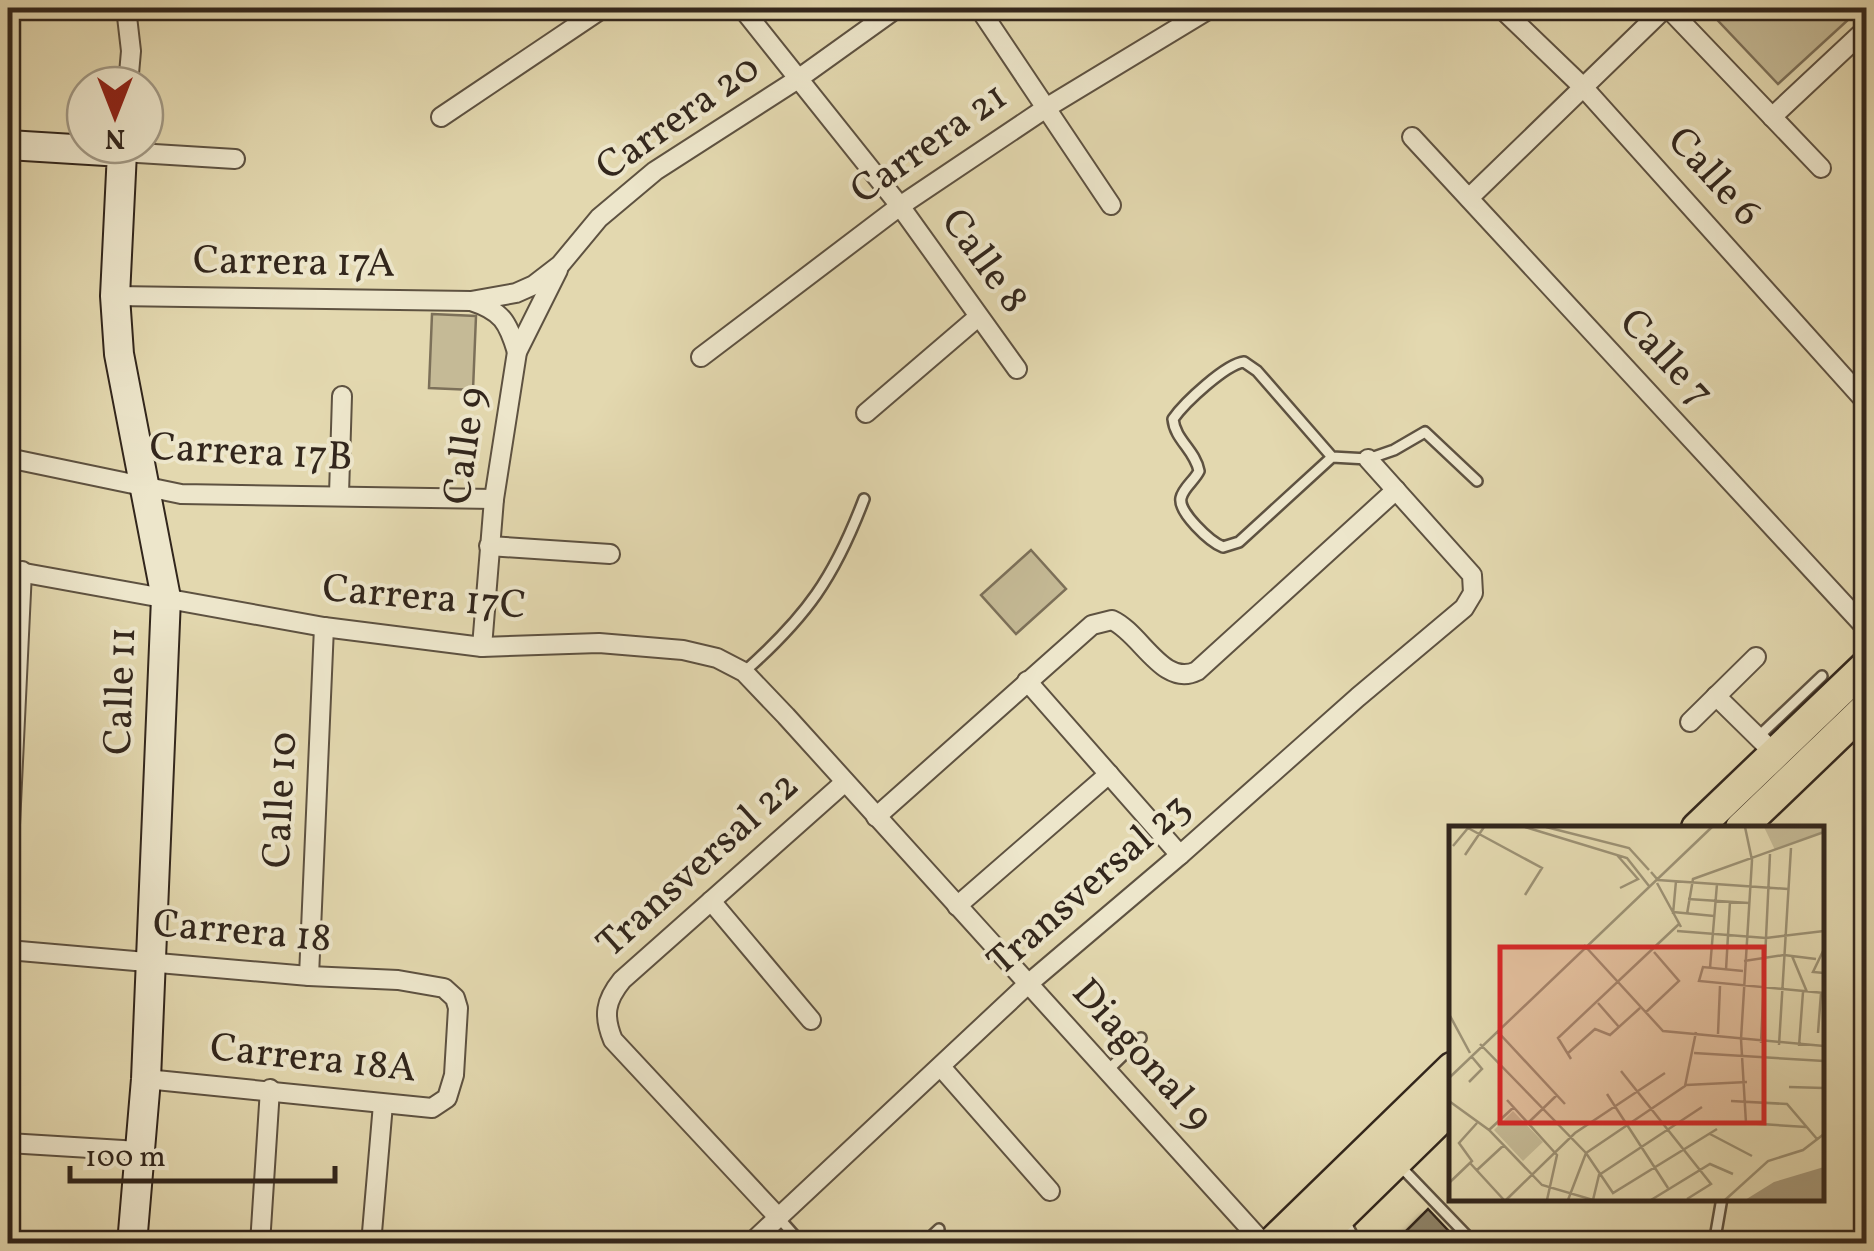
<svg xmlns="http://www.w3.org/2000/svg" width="1874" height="1251" font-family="Vollkorn,serif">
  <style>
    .green { fill: #c5ba96; stroke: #7c7059; stroke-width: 2.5 }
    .building { fill: #8e8368; stroke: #32261c; stroke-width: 2.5; filter: url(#shadow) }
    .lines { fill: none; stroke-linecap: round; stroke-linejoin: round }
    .lane-casing { stroke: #5e5241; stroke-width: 14 }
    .street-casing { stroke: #5e5241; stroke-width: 22 }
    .secondary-casing { stroke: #32261c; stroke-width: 32 }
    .primary-casing { stroke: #32261c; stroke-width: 35 }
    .lane { stroke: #ede6cb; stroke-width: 9 }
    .street { stroke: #ede6cb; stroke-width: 18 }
    .secondary { stroke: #ede6cb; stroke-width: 28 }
    .primary { stroke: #e3d8af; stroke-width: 30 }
    .labels { text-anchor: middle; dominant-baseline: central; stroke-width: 8; stroke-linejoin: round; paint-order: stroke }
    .street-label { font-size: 40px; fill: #32261c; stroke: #ede6cb }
    .inset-road { fill: none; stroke: #9c9174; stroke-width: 2.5 }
    .view { fill: #d62828; fill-opacity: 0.15; stroke: #d62828; stroke-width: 5 }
    .inset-edge { fill: none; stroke: #32261c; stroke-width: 5 }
  </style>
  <defs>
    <filter id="shadow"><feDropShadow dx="-6" dy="6" stdDeviation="2.5" flood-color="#0004"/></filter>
  </defs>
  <rect width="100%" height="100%" fill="#e3d8af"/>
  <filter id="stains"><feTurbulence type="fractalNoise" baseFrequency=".002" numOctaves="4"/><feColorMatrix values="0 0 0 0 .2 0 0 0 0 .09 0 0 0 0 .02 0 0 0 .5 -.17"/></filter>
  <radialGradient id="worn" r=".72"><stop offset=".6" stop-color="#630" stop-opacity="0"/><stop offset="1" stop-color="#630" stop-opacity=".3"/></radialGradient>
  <g class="green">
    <path d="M1706,8H1861L1778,84Z"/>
    <path d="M432,314L476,316L473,390L429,388Z"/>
    <path d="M1031,550L1066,589L1016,634L981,595Z"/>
  </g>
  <path class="building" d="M1428,1209L1461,1244H1393Z"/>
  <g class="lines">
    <g class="lane-casing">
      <g id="lane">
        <path d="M1332,457L1239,542L1223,547C1210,542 1178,512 1181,498C1183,488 1195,480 1199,471C1195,450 1175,440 1173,419C1185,402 1226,364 1244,362L1257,371L1332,457L1368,459L1394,450L1425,432L1477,481"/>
        <path d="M744,672C807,616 834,578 864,499"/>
        <path d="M1758,737L1822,676"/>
        <path d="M1107,1071L1141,1038"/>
        <path d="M1401,1167L1475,1244"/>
        <path d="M778,1217L802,1244"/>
        <path d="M1344,1219L1357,1244"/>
        <path d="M923,1244L939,1229"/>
        <path d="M1714,1244L1722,1198"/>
        <path d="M1864,1244L1866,1238"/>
      </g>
    </g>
    <g class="street-casing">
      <g id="street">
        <path d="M126,8L131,51L128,85"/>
        <path d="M742,8L900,206L1017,369"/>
        <path d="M979,8L1111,205"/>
        <path d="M1501,8L1584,88L1866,402"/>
        <path d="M1668,8L1821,168"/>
        <path d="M441,117L603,8"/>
        <path d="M1772,117L1866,29"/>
        <path d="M1412,137L1866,628"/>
        <path d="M122,145V152L235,159"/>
        <path d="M1469,198L1665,8"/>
        <path d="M115,296L471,301L516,293L534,285L560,265L599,218L655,171L798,79L897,8"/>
        <path d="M471,301C502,311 508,322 517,352"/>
        <path d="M701,357L900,206L1046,108L1211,8"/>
        <path d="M866,413L978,317"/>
        <path d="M8,458L181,494L494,499"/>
        <path d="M339,494L342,396"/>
        <path d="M489,546L610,554"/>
        <path d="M8,570L324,627L482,647L599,643L683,650L717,658L744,672L786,716L1264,1244"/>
        <path d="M482,647L494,499L517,352L558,270"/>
        <path d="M1027,681L1180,855"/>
        <path d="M1716,696L1775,754"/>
        <path d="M1690,722L1756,657"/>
        <path d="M876,817L1092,625L1112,620C1141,633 1163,688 1197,671L1396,490"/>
        <path d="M8,867L22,571"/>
        <path d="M711,901L811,1020"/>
        <path d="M957,906L1109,774"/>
        <path d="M8,950L309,976L398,980L444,988L455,998L458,1008L454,1075L447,1098L432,1108L146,1079"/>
        <path d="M309,976L324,627"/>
        <path d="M941,1067L1050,1191"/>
        <path d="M8,1143L139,1151"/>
        <path d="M778,1217L613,1040C603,1016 605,1001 622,980L845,782"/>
        <path d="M260,1244L270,1089"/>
        <path d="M371,1244L383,1104"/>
        <path d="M750,1244L1028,984L1180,855L1358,697L1464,608L1473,593L1472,575L1368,459"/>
      </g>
    </g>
    <g class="secondary-casing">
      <path id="secondary" d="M8,145L122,152L115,296L119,354L166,598L146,1079L132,1244"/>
    </g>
    <g class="primary-casing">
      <g id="primary">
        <path d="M1697,828L1866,666"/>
        <path d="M1741,828L1866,708"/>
        <path d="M1271,1244L1452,1068"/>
        <path d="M1312,1244L1452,1107"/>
      </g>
    </g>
    <use href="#lane" class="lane"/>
    <use href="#street" class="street"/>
    <use href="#secondary" class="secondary"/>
    <use href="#primary" class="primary"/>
  </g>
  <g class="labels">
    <g class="street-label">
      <text transform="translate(679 119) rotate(-35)">Carrera 20</text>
      <text transform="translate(930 145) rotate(-35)">Carrera 21</text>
      <text transform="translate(1713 178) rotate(48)">Calle 6</text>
      <text transform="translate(983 262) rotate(54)">Calle 8</text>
      <text transform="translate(294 264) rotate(1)">Carrera 17A</text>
      <text transform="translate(1665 359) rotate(47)">Calle 7</text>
      <text transform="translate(467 446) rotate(-82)">Calle 9</text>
      <text transform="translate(251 454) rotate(3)">Carrera 17B</text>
      <text transform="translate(424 599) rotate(5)">Carrera 17C</text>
      <text transform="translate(122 691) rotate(-88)">Calle 11</text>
      <text transform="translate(282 800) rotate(-87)">Calle 10</text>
      <text transform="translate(699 866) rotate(-42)">Transversal 22</text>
      <text transform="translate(1090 886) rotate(-41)">Transversal 23</text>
      <text transform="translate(242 933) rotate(5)">Carrera 18</text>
      <text transform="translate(1141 1056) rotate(48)">Diagonal 9</text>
      <text transform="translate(313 1060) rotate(6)">Carrera 18A</text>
    </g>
  </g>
  <g transform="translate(1449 826)">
    <rect width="375" height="375" fill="#e3d8af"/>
    <path d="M315,1H375V5L326,24ZM64,285L94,316L74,335L45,304Z" fill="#c5ba96"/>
    <path d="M375,341V374H296L325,356Z" fill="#a79b7d"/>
    <path class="inset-road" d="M76,1L178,32L200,60M97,1L180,22L200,44M296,1L303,34L292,213L297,297L357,301M4,20L19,2L93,42L76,69M16,29L35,1M168,29L189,53L171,62M202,46L209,54L339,63M208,57L232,101M239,73L300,77M224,86L265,90M224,88L227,55M238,88L244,53L375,6M228,105L317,112L375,105M135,119L214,205L375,220M375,123L364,146L375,147M343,130L358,166M295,135L335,129L367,133M261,142L268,58M277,144L281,75M294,145L254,141L250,155L375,167M149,177L170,201M196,187L230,155L205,126M0,188L21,227M49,206L116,278M369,207L372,167M269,208L271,160M312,217L321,28M31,218L137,327L164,367L268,303M330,219L342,22M350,220L354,166M245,227L375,235M118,228L146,203L161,209L191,182M122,233L109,212L230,98M172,245L262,358L238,373M0,252L263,1M20,256L33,243L23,231M237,259L298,256M340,261L375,262M158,268L219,362M58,274L108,329L98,374M0,275L40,304L93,359L144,374L150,349L253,281M282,275L338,278L368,313M80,296L108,269M40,304L65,281M261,308L303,330M21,337L55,374M28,344L55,319M0,357L23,335L10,317L28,297M57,374L126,307L216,247M119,374L137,327L236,260L247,206M202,374L261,338L284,348M276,374L319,335L354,324L375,308"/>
    <path class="view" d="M51,121H315V297H51Z"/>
    <rect width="375" height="375" class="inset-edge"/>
  </g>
  <rect width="1874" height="1251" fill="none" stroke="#e3d8af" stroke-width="40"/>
  <rect x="10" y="10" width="1854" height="1231" fill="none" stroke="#32261c" stroke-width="5"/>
  <rect x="20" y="20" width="1834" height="1211" fill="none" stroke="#32261c" stroke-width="2.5"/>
  <g transform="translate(115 115) rotate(180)"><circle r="48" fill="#ede6cb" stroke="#a29985" stroke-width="2.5"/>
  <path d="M0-8L18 38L0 25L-18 38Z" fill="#8f2418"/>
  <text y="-15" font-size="28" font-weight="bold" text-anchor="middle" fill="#32261c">N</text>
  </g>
  <path d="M70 1166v15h265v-15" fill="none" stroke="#32261c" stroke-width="5"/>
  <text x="85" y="1166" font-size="30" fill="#32261c" stroke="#ede6cb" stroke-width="8" paint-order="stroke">100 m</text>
  <rect width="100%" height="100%" filter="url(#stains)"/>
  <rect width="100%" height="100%" fill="url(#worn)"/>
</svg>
